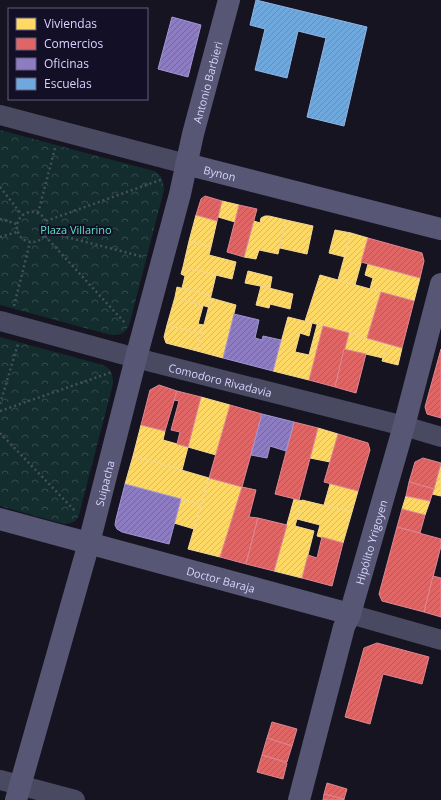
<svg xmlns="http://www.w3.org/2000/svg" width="441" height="800" font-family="'Open Sans',sans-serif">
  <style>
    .forest { fill: url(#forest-crowns) }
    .homes { fill: url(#homes-hatch); stroke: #f4d894 }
    .shops { fill: url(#shops-hatch); stroke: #de8794 }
    .offices { fill: url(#offices-hatch); stroke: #a496d5 }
    .schools { fill: url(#schools-hatch); stroke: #8fb5e6 }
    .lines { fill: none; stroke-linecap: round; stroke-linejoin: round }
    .path { stroke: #44505f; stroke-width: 2.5; stroke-dasharray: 2 3; stroke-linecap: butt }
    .street { stroke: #4a4962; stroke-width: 20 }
    .secondary { stroke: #575674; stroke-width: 22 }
    .labels { text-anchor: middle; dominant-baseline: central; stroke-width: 4; stroke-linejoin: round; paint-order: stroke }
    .street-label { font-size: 11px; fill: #d9d4ff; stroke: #130f26 }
    .park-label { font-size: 11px; fill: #5fe0c0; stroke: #130f26 }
  </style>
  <defs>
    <pattern id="forest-crowns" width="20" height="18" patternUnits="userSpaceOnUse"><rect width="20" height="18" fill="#132c2d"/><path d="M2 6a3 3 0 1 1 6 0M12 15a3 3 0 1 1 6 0" fill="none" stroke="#354a4c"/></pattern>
    <pattern id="homes-hatch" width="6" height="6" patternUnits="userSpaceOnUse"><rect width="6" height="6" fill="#ffd966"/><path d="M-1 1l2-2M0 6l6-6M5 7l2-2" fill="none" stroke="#d9ba61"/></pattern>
    <pattern id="shops-hatch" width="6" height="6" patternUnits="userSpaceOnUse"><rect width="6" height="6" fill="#e06666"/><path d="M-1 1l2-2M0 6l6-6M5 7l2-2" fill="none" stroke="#b05b5e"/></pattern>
    <pattern id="offices-hatch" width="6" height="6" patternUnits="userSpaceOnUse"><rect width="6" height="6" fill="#8e7cc3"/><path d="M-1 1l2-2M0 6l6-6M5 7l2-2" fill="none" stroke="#736799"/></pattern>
    <pattern id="schools-hatch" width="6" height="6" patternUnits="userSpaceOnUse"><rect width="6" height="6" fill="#6fa8dc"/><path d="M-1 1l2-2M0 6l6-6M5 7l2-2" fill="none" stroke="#648eb8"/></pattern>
  </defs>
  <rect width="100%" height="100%" fill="#161421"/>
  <g class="forest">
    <path d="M0,130L154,171C163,176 163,180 164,190L130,322C126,334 122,335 111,335L0,305Z"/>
    <path d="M0,337L103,365C112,369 113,374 113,384L80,511C78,521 74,523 64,524L0,506Z"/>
  </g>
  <g class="homes">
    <path d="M222,201L239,205L235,222L218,217Z"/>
    <path d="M196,215L217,221L211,247L189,241Z"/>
    <path d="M265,216H269L286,220L278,254L259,250L256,259L244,257L254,221L260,223L261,218Z"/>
    <path d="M286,220L313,226L307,254L280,248Z"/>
    <path d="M335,230L351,233L345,257L329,253Z"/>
    <path d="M351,233L368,238L355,285L338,280Z"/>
    <path d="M189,241L211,247L209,255L236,262L232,279L183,267Z"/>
    <path d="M368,264L420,278L414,301L370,289L373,278L365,275Z"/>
    <path d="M183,267L216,275L211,296L182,288L185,276L181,274Z"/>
    <path d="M248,271L272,277L270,288L245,283Z"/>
    <path d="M320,275L381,292L367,338L305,321Z"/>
    <path d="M261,286L293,294L290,309L270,304L269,308L256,305Z"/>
    <path d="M177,287L211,296L208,307L175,297Z"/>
    <path d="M175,297L203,306L198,324L204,325L201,334L167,325Z"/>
    <path d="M211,298L236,305L223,358L197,351Z"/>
    <path d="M288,317L312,323L309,336L300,333L295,352L309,355L317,325L323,326L309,380L273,371Z"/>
    <path d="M167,325L201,334L197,351L166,343L164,337Z"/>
    <path d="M349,333L387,344L383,358L344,349Z"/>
    <path d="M387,344L402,348L398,365L382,361Z"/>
    <path d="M201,397L230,405L216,455L188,447Z"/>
    <path d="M141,425L165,431L163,440L188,447L182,470L133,456Z"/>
    <path d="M318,428L338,434L330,462L310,458Z"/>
    <path d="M133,456L209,478L201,505L125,484Z"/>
    <path d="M441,466V496L432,494Z"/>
    <path d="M209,478L242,487L220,557L188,549Z"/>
    <path d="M330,484L358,491L352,512L324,505Z"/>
    <path d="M406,496L430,501L425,515L402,509Z"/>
    <path d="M181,499L201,505L194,529L174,523Z"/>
    <path d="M294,499L302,501L295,526L314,531L302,578L274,571Z"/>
    <path d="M302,500L352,512L343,543L317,536L320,525L297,519Z"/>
  </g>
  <g class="shops">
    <path d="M205,196L222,201L217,221L196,215L201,199Z"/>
    <path d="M239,205L257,209L244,257L227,252Z"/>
    <path d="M368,238L422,253L424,261L420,278L361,262Z"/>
    <path d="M381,292L414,301L402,348L367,338Z"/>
    <path d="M323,326L349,333L335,387L309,380Z"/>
    <path d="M344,349L366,354L356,393L335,387Z"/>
    <path d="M441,349V418L427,414L425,407Z"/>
    <path d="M159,385L177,391L165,431L141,425L150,390Z"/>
    <path d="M177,391L201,397L188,447L177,444L180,432L171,430L179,401L174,400Z"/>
    <path d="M230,405L262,414L242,487L209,478Z"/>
    <path d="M294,422L318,428L299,500L275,494Z"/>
    <path d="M338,434L368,443L370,450L358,491L324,482Z"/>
    <path d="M423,458L441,463L434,489L409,482L415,462Z"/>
    <path d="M409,482L434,489L430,501L406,496Z"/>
    <path d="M242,487L256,490L249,517L258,518L246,564L220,557Z"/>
    <path d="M402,509L425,515L420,533L397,527Z"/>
    <path d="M258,518L287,525L274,571L246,564Z"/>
    <path d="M397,527L441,539V546L424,612L382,601L379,594Z"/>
    <path d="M322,537L343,543L332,586L302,578L308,555L317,558Z"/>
    <path d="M433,576L441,578V617L424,612Z"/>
    <path d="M377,643L429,657L422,684L383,674L370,724L345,717L364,648Z"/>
    <path d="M272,722L297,729L292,746L267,738Z"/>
    <path d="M267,738L292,746L287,762L262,755Z"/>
    <path d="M262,755L287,763L283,779L257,772Z"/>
    <path d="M327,783L347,789L344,799L324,794Z"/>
    <path d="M324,794L344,799V800H323Z"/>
  </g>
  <g class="offices">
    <path d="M172,17L201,25L188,77L158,69Z"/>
    <path d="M234,314L259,320L255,338L262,340L263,336L281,340L273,371L223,358Z"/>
    <path d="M262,414L294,422L286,451L270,446L267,458L251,455Z"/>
    <path d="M125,484L181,499L169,544L122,532L117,529L115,525L116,519Z"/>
  </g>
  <path class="schools" d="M256,0L367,27L344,126L307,117L326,38L298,31L287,78L255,70L265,29L250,25Z"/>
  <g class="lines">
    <g class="path">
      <path d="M0,187L22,215"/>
      <circle cx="32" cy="227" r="15"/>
      <path d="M38,213L55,148"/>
      <path d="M0,219L17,224"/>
      <path d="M46,221L163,179"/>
      <path d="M47,232L144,257"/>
      <path d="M45,236L125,323"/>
      <path d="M0,237L17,232"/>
      <path d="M14,306L30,242"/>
      <path d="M0,404L18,344"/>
      <path d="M0,411L112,372"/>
      <path d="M0,433L76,512"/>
    </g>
    <g class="street">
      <path d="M0,115L53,129L186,164"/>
      <path id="s1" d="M0,321L136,358L404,426L441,437"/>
      <path d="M350,614L441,640"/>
      <path d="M0,780L75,800"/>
    </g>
    <g class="secondary">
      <path id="s2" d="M186,164L441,229"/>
      <path id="s3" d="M0,519L350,614"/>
      <path id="s4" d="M16,800L89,543L136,358L180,194L193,134L229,0"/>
      <path id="s5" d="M299,800L344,627L350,614L404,426L441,284"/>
    </g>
  </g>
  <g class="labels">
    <g class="street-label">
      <text stroke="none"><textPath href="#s4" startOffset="743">Antonio Barbieri</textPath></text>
      <text stroke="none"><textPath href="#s2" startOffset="35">Bynon</textPath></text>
      <text stroke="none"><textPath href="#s1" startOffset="228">Comodoro Rivadavia</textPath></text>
      <text stroke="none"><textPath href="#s4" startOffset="329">Suipacha</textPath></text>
      <text stroke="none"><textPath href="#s5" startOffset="268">Hipólito Yrigoyen</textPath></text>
      <text stroke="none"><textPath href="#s3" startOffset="229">Doctor Baraja</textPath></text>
    </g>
    <g class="park-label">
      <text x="76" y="229">Plaza Villarino</text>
    </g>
  </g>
  <rect x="8" y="8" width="140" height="92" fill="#130f26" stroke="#625e7d"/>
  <rect x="16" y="18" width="20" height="12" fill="#ffd966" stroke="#625e7d"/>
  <text x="44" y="28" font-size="12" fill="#d9d4ff">Viviendas</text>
  <rect x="16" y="38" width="20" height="12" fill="#e06666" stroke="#625e7d"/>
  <text x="44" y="48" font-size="12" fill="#d9d4ff">Comercios</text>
  <rect x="16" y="58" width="20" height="12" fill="#8e7cc3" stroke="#625e7d"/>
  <text x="44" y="68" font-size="12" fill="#d9d4ff">Oficinas</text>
  <rect x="16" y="78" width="20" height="12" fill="#6fa8dc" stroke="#625e7d"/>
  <text x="44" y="88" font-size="12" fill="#d9d4ff">Escuelas</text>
</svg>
